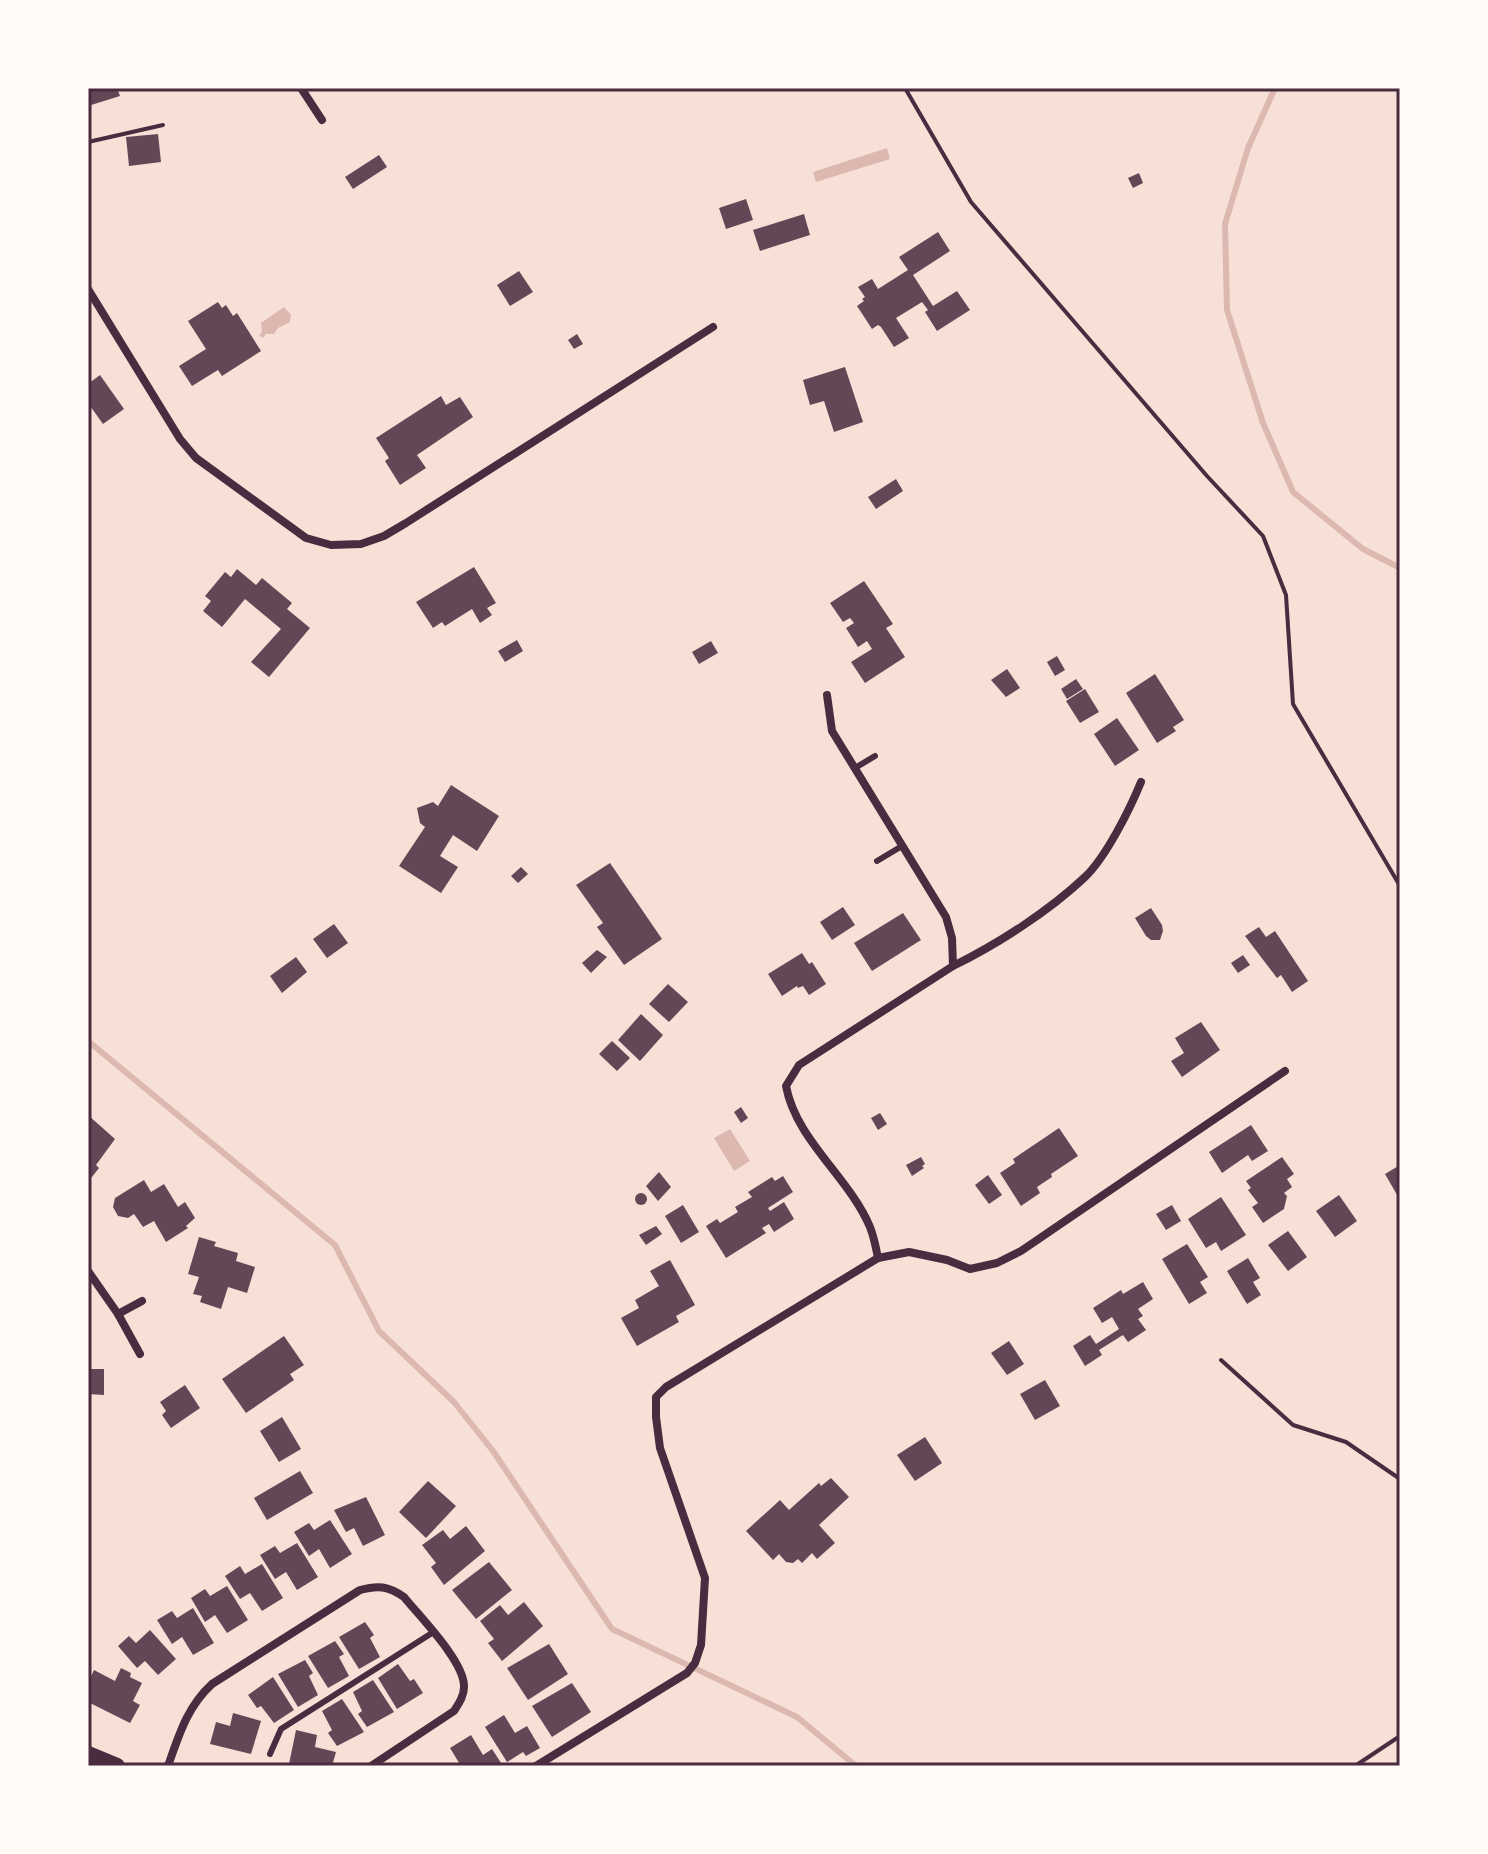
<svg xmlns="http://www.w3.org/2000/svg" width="1488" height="1854" font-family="Figtree,sans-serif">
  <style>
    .water { fill: #dcb8b0 }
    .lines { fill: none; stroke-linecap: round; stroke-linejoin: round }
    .stream { stroke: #dcb8b0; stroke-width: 6 }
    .building { fill: #644757 }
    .path { stroke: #4a2c40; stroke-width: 4 }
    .service { stroke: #4a2c40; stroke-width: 6 }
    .minor { stroke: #4a2c40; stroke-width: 8 }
    .secondary { stroke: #4a2c40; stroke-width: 16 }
    .neatline { fill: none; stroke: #4a2c40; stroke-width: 3 }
  </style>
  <rect width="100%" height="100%" fill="#f7e1d7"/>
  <g class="water">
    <path d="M887,148L890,159L816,182L813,172Z"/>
    <path d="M284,307L291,315L290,322L278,328L274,334H266L263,338L259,335L262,332L261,323Z"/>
    <path d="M730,1129L750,1161L734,1171L714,1138Z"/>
  </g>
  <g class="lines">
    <g class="stream">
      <path d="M1275,88L1248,148L1225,224L1227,310L1263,423L1293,492L1363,549L1400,568"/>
      <path d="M88,1041L335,1245L379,1331L454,1402L493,1451L612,1629L797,1717L856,1766"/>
    </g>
  </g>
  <g class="building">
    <path d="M88,88H117L120,96L88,106Z"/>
    <path d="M158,134L161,162L129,166L126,137Z"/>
    <path d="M379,155L387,167L353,189L345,177Z"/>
    <path d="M1139,173L1143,183L1133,188L1128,178Z"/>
    <path d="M746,199L753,220L726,229L719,208Z"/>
    <path d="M804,214L810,235L760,251L753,230Z"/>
    <path d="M938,232L950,251L913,275L933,306L957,291L970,310L937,331L925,312L928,310L922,302L896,318L909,338L894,347L881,327L878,325L872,329L857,306L864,301L862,299L865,297L858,287L872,279L878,289L908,270L899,257Z"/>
    <path d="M519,271L533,292L510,306L497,285Z"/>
    <path d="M218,302L222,308L226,305L233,316L237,313L261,351L222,376L218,370L192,386L179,366L206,349L188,321Z"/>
    <path d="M577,334L583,344L574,349L568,340Z"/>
    <path d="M845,367L863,422L834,432L824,401L810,405L803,380Z"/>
    <path d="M100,375L124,409L103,424L88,403V384Z"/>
    <path d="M441,396L446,405L460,397L473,417L417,455L426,468L400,485L385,461L389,458L376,438Z"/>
    <path d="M896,479L903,491L876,509L868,497Z"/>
    <path d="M474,567L496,603L487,608L492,615L480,623L472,609L445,626L442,622L433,628L416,602Z"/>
    <path d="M237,569L256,585L262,578L292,603L287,609L310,628L269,677L251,662L281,629L245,599L222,627L203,611L211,601L205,596L225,572L231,577Z"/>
    <path d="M864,581L893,624L886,628L905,657L865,683L851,662L872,649L867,641L858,647L846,628L854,623L850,618L843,622L830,603Z"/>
    <path d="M517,640L523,651L505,662L498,651Z"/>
    <path d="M711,641L718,653L699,664L692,652Z"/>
    <path d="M1057,656L1065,670L1055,676L1047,662Z"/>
    <path d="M1007,669L1020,688L1006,697L991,680Z"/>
    <path d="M1155,674L1184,720L1173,727L1176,731L1157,743L1126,693Z"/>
    <path d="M1076,679L1083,689L1067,699L1061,689Z"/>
    <path d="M1085,689L1099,712L1080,723L1066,701Z"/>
    <path d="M1117,718L1139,750L1115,766L1094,734Z"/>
    <path d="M451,785L499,816L477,851L453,835L440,856L458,867L441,893L399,866L425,827L420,823L417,808L433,802L438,806Z"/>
    <path d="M610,863L662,939L624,965L597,927L603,923L576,885Z"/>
    <path d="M521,867L528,874L518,883L511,876Z"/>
    <path d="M843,907L855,925L832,940L820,922Z"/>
    <path d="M1151,908L1162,925L1163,931L1160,940H1151L1146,936L1135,918Z"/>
    <path d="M903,913L921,940L872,971L854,943Z"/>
    <path d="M334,924L348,943L327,958L313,939Z"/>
    <path d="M1259,927L1266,937L1275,931L1308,981L1292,992L1281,975L1277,978L1245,936Z"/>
    <path d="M597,950L607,957L591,973L582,963Z"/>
    <path d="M802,953L809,964L812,962L826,984L809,995L803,986L798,988L797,986L782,996L768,974Z"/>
    <path d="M1243,955L1250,965L1238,973L1231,963Z"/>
    <path d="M296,957L307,972L282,993L270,976Z"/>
    <path d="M668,984L688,1002L669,1022L649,1004Z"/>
    <path d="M641,1014L663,1035L640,1061L618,1040Z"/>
    <path d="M1201,1022L1220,1050L1182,1077L1171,1061L1184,1053L1175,1038Z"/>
    <path d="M612,1041L630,1058L617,1071L599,1054Z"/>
    <path d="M741,1107L748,1118L741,1123L734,1112Z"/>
    <path d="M880,1113L887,1124L878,1130L871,1118Z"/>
    <path d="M88,1115L115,1139L96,1165L99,1168L88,1182Z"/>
    <path d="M1251,1125L1268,1151L1252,1161L1248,1155L1222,1173L1209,1152Z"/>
    <path d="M1059,1128L1078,1156L1051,1174L1052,1177L1037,1187L1040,1193L1021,1206L1000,1173L1015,1163L1013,1159Z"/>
    <path d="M921,1157L925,1164L922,1166L924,1168L912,1176L906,1165Z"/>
    <path d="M1282,1157L1294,1174L1287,1179L1292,1187L1284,1193L1287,1196L1284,1209L1263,1223L1252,1207L1258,1203L1248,1190L1251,1188L1246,1181Z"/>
    <path d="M1400,1165V1200L1385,1174Z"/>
    <path d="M659,1172L671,1187L658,1201L646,1186Z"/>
    <path d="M988,1175L1002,1195L989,1204L975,1185Z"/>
    <path d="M783,1176L793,1192L768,1208L770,1211L784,1202L794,1219L774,1232L769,1224L762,1228L766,1233L726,1258L706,1226L717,1219L720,1223L738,1212L735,1207L752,1197L748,1192L772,1177L775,1181Z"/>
    <path d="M144,1180L151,1192L164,1184L178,1207L185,1202L195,1218L186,1226L188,1228L166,1242L154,1221L143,1227L134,1214L128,1218L118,1216L113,1207L115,1198Z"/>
    <circle cx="641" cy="1199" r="6"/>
    <path d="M1339,1195L1357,1221L1335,1237L1316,1211Z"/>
    <path d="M1221,1197L1246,1235L1221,1251L1216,1242L1206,1248L1188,1219Z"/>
    <path d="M683,1205L699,1232L681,1243L665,1216Z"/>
    <path d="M1172,1205L1181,1221L1166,1230L1156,1214Z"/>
    <path d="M656,1226L662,1234L646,1245L639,1235Z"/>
    <path d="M1288,1231L1307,1257L1288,1271L1268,1245Z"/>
    <path d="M199,1237L216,1242L214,1246L238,1253L236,1261L255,1267L247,1293L228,1287L221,1309L200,1302L202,1296L193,1294L199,1277L188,1274Z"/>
    <path d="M1187,1244L1208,1277L1200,1282L1207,1293L1189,1304L1162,1259Z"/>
    <path d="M1248,1258L1260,1278L1253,1282L1261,1295L1247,1304L1227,1271Z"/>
    <path d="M670,1260L695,1305L676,1316L679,1322L637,1346L621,1318L639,1308L635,1300L659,1286L650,1271Z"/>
    <path d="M1143,1282L1153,1299L1138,1309L1143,1316L1138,1319L1146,1330L1128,1342L1123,1335L1099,1350L1102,1355L1085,1366L1073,1346L1090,1335L1096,1344L1119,1329L1112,1317L1102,1323L1093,1308L1121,1290L1123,1294Z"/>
    <path d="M284,1336L304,1365L290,1374L294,1380L246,1413L222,1379Z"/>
    <path d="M1009,1341L1024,1364L1007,1375L991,1353Z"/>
    <path d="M88,1369H104V1395L88,1394Z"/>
    <path d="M1045,1380L1060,1406L1035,1420L1020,1394Z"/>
    <path d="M185,1385L200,1408L171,1428L162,1415L166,1411L160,1402Z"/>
    <path d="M282,1417L301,1449L279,1462L260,1431Z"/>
    <path d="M925,1437L942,1463L915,1481L897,1455Z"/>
    <path d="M300,1471L313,1493L267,1520L254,1498Z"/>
    <path d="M831,1478L849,1497L819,1525L835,1543L817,1559L812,1553L802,1563L798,1559L793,1563L786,1562L779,1554L773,1560L746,1531L780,1500L789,1510L819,1483L821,1486Z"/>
    <path d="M428,1481L456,1506L426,1538L399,1512Z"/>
    <path d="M366,1497L385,1535L363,1546L354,1528L346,1532L334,1510Z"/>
    <path d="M330,1520L352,1554L330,1568L319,1549L309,1556L294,1532L309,1523L314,1530Z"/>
    <path d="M466,1526L485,1551L444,1585L431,1567L436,1563L422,1545L443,1530L450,1539Z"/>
    <path d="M297,1543L318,1577L297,1590L286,1572L275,1579L260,1555L275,1546L280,1553Z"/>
    <path d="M489,1562L512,1590L476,1619L452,1590Z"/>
    <path d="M262,1564L283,1598L262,1611L250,1593L240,1599L225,1576L240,1566L245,1574Z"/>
    <path d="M227,1586L248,1620L227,1633L215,1615L205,1622L191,1598L205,1589L210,1596Z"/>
    <path d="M524,1602L543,1626L502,1661L488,1643L494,1639L480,1621L500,1605L508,1615Z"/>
    <path d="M193,1608L214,1643L193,1655L182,1637L172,1644L157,1620L172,1611L177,1618Z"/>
    <path d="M365,1622L374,1635L370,1638L380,1657L359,1669L339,1637Z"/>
    <path d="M150,1630L176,1659L158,1675L145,1661L137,1668L118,1646L129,1636L136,1643Z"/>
    <path d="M335,1641L344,1654L339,1657L349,1676L328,1688L308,1656Z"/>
    <path d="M549,1644L568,1674L528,1700L507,1668Z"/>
    <path d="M305,1660L313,1673L309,1676L318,1695L298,1707L278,1674Z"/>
    <path d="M398,1664L410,1681L414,1679L423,1693L397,1709L378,1678Z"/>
    <path d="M121,1668L131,1673L130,1677L142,1683L133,1701L140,1705L130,1723L88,1702V1683L94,1670L115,1681Z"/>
    <path d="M273,1677L294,1710L274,1723L261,1706L257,1708L248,1695Z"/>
    <path d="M373,1680L394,1712L367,1727L358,1714L362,1711L353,1692Z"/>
    <path d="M572,1683L591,1712L552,1737L532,1706Z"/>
    <path d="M342,1699L364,1732L337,1746L328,1733L332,1730L322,1711Z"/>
    <path d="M233,1713L261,1721L251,1754L210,1744L216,1722L230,1726Z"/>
    <path d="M504,1715L515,1733L527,1726L540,1748L526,1756L523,1752L507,1762L485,1727Z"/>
    <path d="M296,1730L317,1735L315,1747L336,1752L332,1766L289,1764Z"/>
    <path d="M471,1735L483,1755L492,1749L503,1766H461L450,1748Z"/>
  </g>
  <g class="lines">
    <g class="path">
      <path d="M905,88L971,202L1207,476L1263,536L1286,595L1293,704L1400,886"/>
      <path d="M88,142L163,125"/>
      <path d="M1221,1360L1293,1425L1346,1442L1400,1479"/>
      <path d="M1355,1766L1400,1736"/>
    </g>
    <g class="service">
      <path d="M855,768L875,756"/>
      <path d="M877,861L902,846"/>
      <path d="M270,1754L281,1729L432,1633"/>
    </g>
    <g class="minor">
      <path d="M301,88L322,120"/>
      <path d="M88,289L180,439L196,458L306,538L331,545L361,544L384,536L406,523L713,327"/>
      <path d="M827,695L832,731L946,917L952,938L953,966L799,1065L786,1086C796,1140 849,1177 870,1227C874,1237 876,1248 878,1258"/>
      <path d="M953,966C998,944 1049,911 1085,877C1106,857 1130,809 1141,782"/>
      <path d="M88,1271L118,1314L140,1354"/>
      <path d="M118,1314L142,1301"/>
      <path d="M168,1766C179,1735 187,1707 212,1684L360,1590C378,1585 388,1586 404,1597C420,1617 465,1662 464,1687C464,1696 459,1703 454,1711L371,1766"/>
      <path d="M536,1766L687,1673L695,1663L701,1645L705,1578L660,1448L656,1417V1397L666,1387L878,1258L909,1252L947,1260L970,1269L997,1263L1021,1251L1285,1071"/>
    </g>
    <path class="secondary" d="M88,1754L117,1766"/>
  </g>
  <rect width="1488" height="1854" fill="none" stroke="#fffaf5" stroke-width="180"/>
  <rect x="90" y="90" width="1308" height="1674" class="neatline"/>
</svg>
